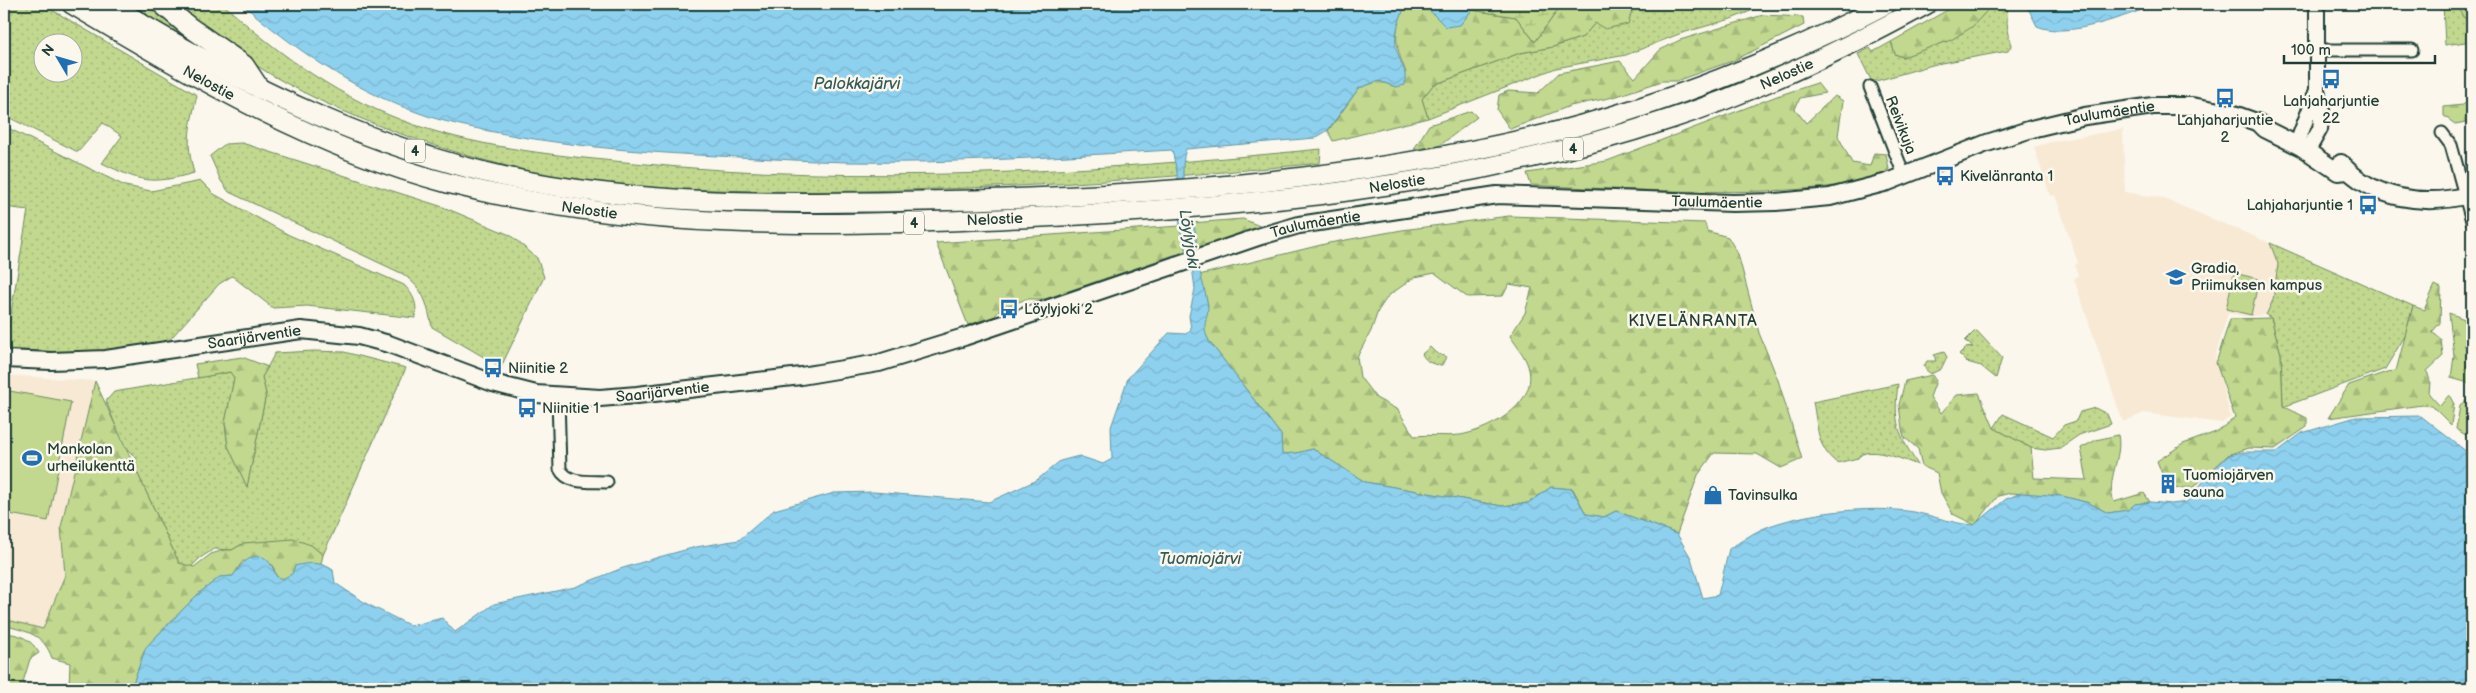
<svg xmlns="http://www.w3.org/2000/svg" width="2476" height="693" font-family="'Balsamiq Sans',sans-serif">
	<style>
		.built { fill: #f8e9d5 }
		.grass { fill: url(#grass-dots); stroke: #708a61; fill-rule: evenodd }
		.forest { fill: url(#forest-firs); stroke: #708a61; fill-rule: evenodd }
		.wetland { fill: url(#wetland-marsh); stroke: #708a61 }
		.pitch { fill: #c1d88e; stroke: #708a61 }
		.water { fill: url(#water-waves); stroke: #6296a4 }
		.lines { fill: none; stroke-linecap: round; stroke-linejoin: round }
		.minor-casing { stroke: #1f3d34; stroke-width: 15 }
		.tertiary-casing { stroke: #1f3d34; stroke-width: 18 }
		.secondary-casing { stroke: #1f3d34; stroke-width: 20 }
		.trunk-casing { stroke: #1f3d34; stroke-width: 22 }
		.motorway-casing { stroke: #1f3d34; stroke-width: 24 }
		.minor { stroke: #fbf7ec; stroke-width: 11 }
		.tertiary { stroke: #fbf7ec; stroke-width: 14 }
		.secondary { stroke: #fbf7ec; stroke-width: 16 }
		.trunk { stroke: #fbf7ec; stroke-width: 19 }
		.motorway { stroke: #fbf7ec; stroke-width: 20 }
		.labels { text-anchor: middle; stroke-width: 5; stroke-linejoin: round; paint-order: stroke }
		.shield { fill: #fbf7ec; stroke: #61756b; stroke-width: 1 }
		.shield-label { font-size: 14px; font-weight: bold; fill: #1f3d34 }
		.street-label { font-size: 15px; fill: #1f3d34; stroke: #fbf7ec }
		.poi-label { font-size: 15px; fill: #1f3d34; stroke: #fbf7ec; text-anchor: start }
		.water-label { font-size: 16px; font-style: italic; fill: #355b59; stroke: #fbf7ec }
		.neighbourhood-label { font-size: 16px; letter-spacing: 1px; fill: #1f3d34; stroke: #fbf7ec }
	</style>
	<defs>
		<pattern id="grass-dots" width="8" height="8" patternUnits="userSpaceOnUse" patternTransform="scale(1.25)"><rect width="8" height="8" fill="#c1d88e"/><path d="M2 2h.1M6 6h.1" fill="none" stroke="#a5ba7b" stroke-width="1.8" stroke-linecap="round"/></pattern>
		<pattern id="forest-firs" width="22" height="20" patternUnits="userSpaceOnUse" patternTransform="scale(1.25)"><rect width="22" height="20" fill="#c1d88e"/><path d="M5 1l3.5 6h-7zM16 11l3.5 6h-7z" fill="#a5ba7b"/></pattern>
		<pattern id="wetland-marsh" width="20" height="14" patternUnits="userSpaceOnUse" patternTransform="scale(1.25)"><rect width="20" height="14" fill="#c1d88e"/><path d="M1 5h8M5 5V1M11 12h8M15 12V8" fill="none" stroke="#a5ba7b"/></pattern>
		<pattern id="water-waves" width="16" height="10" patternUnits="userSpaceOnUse" patternTransform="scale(1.25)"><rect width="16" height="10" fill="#8ed1ef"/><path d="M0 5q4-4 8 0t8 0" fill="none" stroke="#7ab4ce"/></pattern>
	</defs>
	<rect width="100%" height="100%" fill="#fbf7ec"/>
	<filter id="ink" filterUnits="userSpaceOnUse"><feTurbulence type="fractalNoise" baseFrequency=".02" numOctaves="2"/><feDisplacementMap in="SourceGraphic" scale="10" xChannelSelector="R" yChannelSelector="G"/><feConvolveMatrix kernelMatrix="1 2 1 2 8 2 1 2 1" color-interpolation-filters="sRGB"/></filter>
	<g filter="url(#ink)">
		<path class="built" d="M2123,129L2125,192L2162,198L2270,243L2278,264L2273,300L2266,315L2245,316L2228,313L2215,358L2231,417L2222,423L2144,413L2123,422L2074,279L2078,275L2075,265L2078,263L2055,195L2050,196L2034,147L2055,141Z
			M4,375L95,381L61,527L65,575L41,634L4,627Z"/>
		<path class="grass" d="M4,4H42L197,95C190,127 185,140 194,173C151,185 141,182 102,163L122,136L103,123L78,152L4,115ZM42,42H72V72H42Z
			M128,4H155L243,70Z
			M171,4H223C280,56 342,100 415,125C486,149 561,156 635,163C863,186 1093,172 1321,149L1320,163C1181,177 1042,187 902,190C840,192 778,192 716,190C682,189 648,189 614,186C510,174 376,133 284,82C244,60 208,32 171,4Z
			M1641,4L1663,8L1679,4H1768L1731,19L1679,34L1626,55L1556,68L1428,118L1422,99L1433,85L1520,53L1553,47L1583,37L1595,23Z
			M1993,4H2008L2007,23L2011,46L2008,51L1936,64L1876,81H1872L1870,78L1858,54L1870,48L1873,52L1891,42L1895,54L1903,57C1934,44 1969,28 1993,4Z
			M2443,4H2457L2463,17L2472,21V41L2445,45Z
			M4,126L125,186L151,191L201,181L214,194L289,235L404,285C414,295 418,305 415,318L307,306L273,308L232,276L219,284L165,345L79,353L5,349L28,210L4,207Z
			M242,143L443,207L510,235L537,258L544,277L501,367L432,327C426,301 425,291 403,274L229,192L221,181L210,156L225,144Z
			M2270,243L2413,306L2405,336L2385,369L2283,407L2281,354L2271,318L2266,315L2273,300L2278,264Z
			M1977,331L2002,358L1996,378L1981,366L1967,362L1959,354L1965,348L1973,347L1965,341L1974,332Z
			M1430,347L1436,353L1446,357L1442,365C1433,365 1426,362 1422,354Z
			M314,351L344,352L406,368L323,555L311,545L244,543L232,550L214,549L200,558L190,568L179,563L136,470V458L123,445L106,401L114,392L231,372L234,378L225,424L228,446L247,486L266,394L262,377L275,353Z
			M1944,352L1947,357L1941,369L1931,374L1926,370L1924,366L1927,361H1936L1934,355Z
			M1898,384C1893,422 1898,434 1918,465C1904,460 1867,444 1858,458L1837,463C1816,447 1818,426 1813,402Z
			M2095,408L2107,414L2111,424L2079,435L2060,448L2045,450L2031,448L1994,428L2003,414L2053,437L2064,425L2076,421L2080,412Z"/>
		<path class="forest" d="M1562,4H1641L1632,10L1628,24L1605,29L1595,23L1583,37L1553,47L1520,53L1433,85L1422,99L1428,118L1333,141L1328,131L1359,88L1379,81L1396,87L1406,72C1396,49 1392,33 1404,9L1429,10L1460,25L1472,10L1516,17L1535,42Z
			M1958,4H1993L1972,27L1951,40L1903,57L1895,54L1891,42Z
			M1763,15L1803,17L1804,25L1735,60L1676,81H1662L1614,97L1570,106L1510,129L1497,110L1499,95L1508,91L1538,93L1559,73L1620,61L1635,78L1660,50L1680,40Z
			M1817,83L1825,93L1800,98L1795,109L1806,123L1835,96L1843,101L1838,136L1852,163L1870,166L1874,153L1886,154L1889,169C1850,205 1592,188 1531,185L1527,173L1607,161L1777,96Z
			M2472,97V121L2455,124L2444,116V107L2463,105Z
			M1471,111L1477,117L1439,146L1414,149L1429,125Z
			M1509,216L1705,223L1707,231L1728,237L1738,254L1759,333L1778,380L1802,459L1781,468L1757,454L1714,453L1698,475L1677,534L1616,511L1604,517L1586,514L1573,489L1551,487L1528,503L1502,506L1365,482L1313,449L1297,453L1281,454V435L1209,341L1203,330L1208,305L1199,275L1329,243L1402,230ZM1435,273L1467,297L1503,296L1509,284L1532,288L1525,313L1510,336C1516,345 1525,356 1528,366C1540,403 1490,430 1460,435C1446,437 1429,434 1414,436L1398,410L1376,398L1360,377L1357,357L1371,331L1378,311L1388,296L1415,277Z
			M1243,219L1262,227L1196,250L1194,227L1191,223Z
			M1180,226L1188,253L1174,255L1045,299H1027L1001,308L995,316L968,325L936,243Z
			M2435,285L2441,288L2440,323L2432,332L2441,339L2443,356L2427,371L2430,381L2429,394L2440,406L2449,395L2454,404L2451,425L2432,406L2422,405L2328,418L2349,385L2387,372L2396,371L2413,306L2424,310Z
			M2449,313L2472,322V384L2451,378L2454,356Z
			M2271,318L2281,354L2283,406L2307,418V427L2275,449L2249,448L2228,455L2194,487L2168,489L2157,461L2183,444L2216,432L2235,418L2216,363L2230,319Z
			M242,357L268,367L262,377L266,394L247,487L228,446L225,423L234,378L230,372L198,378L195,364Z
			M1932,375L1936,381L1930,397L1941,413L1957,395L1979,393L1994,428L2031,448L2034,478L2087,480L2081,448L2096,440L2118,435C2123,458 2105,480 2114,502L2144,493L2150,502L2135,504L2129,510L2108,513L2089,503L2062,496L2011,493L1998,496L1975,525L1953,514L1941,493L1937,473L1922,466L1918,449L1904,437L1902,429L1899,405L1905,381Z
			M95,381L179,563L194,567L211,554L224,550H232L244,543L293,539L311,545L323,555L321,564L282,579L276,576L273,565L243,561L233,576L220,577L198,594L146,647L131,689H64L69,687L70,663L52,658C43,633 27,632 4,625V619L43,629L65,575L61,527Z
			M4,633C20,634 31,639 39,653L30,659L23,682L27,689H4Z"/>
		<path class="wetland" d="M1472,4H1562L1535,42L1516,17L1472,10Z"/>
		<path class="pitch" d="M2457,4H2472V21L2463,17Z
			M2234,273L2259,279L2251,315L2226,309Z
			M4,390L71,402L48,521L4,513Z
			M2469,398L2472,399V439L2456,429L2460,406Z"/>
		<path class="water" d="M242,4H1472V10L1460,25L1446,27L1429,10L1404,9C1399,20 1394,35 1396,47C1399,63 1407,67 1405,85L1396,87L1379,81L1359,88L1327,131L1315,138L1186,149C1180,164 1184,201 1188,217C1189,222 1194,225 1195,230C1198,237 1195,246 1196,253C1198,270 1204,284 1207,301C1211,318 1199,322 1209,341L1281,435L1282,454L1297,453L1313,449L1365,482L1502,506L1528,503L1551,487L1572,489L1586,514L1604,517L1616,511L1677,534L1691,558L1703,598L1718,595L1729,549C1740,542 1751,534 1762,529C1802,512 1871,505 1914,512C1934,516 1954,524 1974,525L2006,499L2021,493L2062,496L2089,503L2108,513L2128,510L2135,504L2150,502L2172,504L2187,502L2211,472L2229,455L2243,452H2277L2302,433L2356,417L2421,416L2472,456V689H131L146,647L198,594L220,577L233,576C247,554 266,545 276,576L282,579L292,574L295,566C309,562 322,562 333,570L335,583L367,604L411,626L442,618L455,632L494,604L575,587L620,569L659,557L696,547L739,540L774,510L834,493L874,492L989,502L1037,480L1060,461L1079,456L1103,464L1112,459L1111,427L1128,378L1169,333L1186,334L1191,329L1189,316L1195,289L1192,267L1180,229L1177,172L1172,150C1064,156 955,164 847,162C797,161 747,157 697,155C628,151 561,145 494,132C469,127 443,122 419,113C353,90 295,49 242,4Z
			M2026,4H2160C2127,14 2069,40 2037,26Z"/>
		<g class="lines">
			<defs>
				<path id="minor" d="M2318,50H2412
					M1870,87L1904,175
					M2442,133L2451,145L2472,221
					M558,397L560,469C568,485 591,481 607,482"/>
				<path id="tertiary" d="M2317,4V90L2322,110L2320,129L2311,145L2301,147L2299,138L2317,90"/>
				<g id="secondary">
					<path d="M2341,163C2373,200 2426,207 2472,194"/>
					<path id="s1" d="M4,359L51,361L106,359L301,330L359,336L389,344L493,383L536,394L600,398L637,395L801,376L879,363L964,337L1261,236L1299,225L1497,195L1733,203L1776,202L1830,197L1888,182L1987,143L2035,128L2085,116L2153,106H2192L2231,113L2259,123L2265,129L2301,147L2338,172L2347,171"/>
				</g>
				<g id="trunk">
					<path id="s2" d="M72,4C192,75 311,147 448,183C628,230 814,227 999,219C1226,209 1453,191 1670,119C1760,90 1845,49 1927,4"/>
					<path d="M162,4L188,26L244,65L260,89"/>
					<path d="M138,22C254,91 374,148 506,177C643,206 784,204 923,201C1131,197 1344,183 1547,134C1660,106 1783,58 1886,4"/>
				</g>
				<path id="motorway" d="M108,4L138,22"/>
			</defs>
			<use href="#minor" class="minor-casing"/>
			<use href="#tertiary" class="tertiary-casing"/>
			<use href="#secondary" class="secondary-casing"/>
			<use href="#trunk" class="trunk-casing"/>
			<use href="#motorway" class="motorway-casing"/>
			<use href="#minor" class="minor"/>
			<use href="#tertiary" class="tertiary"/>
			<use href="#secondary" class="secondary"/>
			<use href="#trunk" class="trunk"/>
			<use href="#motorway" class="motorway"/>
		</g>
	</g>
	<defs>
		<symbol id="bus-bare" viewBox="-9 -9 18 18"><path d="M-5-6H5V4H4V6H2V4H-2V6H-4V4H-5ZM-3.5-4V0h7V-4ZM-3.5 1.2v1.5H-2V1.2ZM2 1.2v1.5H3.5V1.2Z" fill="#1f6fb2" stroke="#fbf7ec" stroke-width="2.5" paint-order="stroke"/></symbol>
		<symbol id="university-bare" viewBox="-9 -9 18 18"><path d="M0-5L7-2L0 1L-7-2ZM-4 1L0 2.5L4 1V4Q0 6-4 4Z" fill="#1f6fb2" stroke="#fbf7ec" stroke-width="2.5" paint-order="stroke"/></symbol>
		<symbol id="stadium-bare" viewBox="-9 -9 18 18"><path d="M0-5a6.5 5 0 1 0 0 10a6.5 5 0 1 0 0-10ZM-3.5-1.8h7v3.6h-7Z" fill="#1f6fb2" stroke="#fbf7ec" stroke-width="2.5" paint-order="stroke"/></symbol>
		<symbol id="building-bare" viewBox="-9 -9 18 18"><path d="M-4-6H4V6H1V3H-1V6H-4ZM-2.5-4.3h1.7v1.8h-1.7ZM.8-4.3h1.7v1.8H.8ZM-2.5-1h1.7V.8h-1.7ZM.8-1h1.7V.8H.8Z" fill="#1f6fb2" stroke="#fbf7ec" stroke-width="2.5" paint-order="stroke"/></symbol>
		<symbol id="shop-bare" viewBox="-9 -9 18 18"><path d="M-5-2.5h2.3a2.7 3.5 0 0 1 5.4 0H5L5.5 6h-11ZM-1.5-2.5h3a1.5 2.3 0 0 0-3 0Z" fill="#1f6fb2" stroke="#fbf7ec" stroke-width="2.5" paint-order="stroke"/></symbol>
	</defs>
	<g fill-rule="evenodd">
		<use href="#bus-bare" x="2317" y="65" width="28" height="28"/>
		<use href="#bus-bare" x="2211" y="84" width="28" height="28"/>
		<use href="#bus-bare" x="1931" y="162" width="28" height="28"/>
		<use href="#bus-bare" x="2354" y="191" width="28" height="28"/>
		<use href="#university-bare" x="2162" y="263" width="28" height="28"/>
		<use href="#bus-bare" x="995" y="295" width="28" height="28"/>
		<use href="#bus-bare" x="479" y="354" width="28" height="28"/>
		<use href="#bus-bare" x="513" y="394" width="28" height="28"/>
		<use href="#stadium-bare" x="18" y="444" width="28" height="28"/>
		<use href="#building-bare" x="2154" y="470" width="28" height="28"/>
		<use href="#shop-bare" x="1699" y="481" width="28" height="28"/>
	</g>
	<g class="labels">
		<g class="shield">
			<rect x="1563" y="137.5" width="20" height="23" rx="4"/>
			<rect x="405" y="139.5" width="20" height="23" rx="4"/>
			<rect x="904" y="211.5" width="20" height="23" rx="4"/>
		</g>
		<g class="shield-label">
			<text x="1573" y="154">4</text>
			<text x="415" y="156">4</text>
			<text x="914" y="228">4</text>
		</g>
		<g class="street-label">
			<text dy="5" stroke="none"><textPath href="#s2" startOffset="1778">Nelostie</textPath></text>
			<text dy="5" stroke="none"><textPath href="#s2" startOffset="158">Nelostie</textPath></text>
			<text dy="5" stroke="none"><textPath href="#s1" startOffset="2158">Taulumäentie</textPath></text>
			<text transform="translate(1901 125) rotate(69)" y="5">Reivikuja</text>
			<text dy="5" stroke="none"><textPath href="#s2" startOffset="1372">Nelostie</textPath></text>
			<text dy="5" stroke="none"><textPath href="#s1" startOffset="1752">Taulumäentie</textPath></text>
			<text dy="5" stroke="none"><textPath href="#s2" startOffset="562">Nelostie</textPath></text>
			<text dy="5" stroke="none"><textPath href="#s2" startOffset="968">Nelostie</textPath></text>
			<text dy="5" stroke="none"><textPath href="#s1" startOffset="1348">Taulumäentie</textPath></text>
			<text dy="5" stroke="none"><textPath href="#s1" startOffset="252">Saarijärventie</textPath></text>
			<text dy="5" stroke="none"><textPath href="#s1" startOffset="671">Saarijärventie</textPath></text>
		</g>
		<g class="poi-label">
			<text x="2331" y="106" text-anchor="middle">Lahjaharjuntie<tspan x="2331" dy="17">22</tspan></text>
			<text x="2225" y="125" text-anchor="middle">Lahjaharjuntie<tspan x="2225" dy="17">2</tspan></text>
			<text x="1960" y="181">Kivelänranta 1</text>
			<text x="2353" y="210" text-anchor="end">Lahjaharjuntie 1</text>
			<text x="2191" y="273">Gradia,<tspan x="2191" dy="17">Priimuksen kampus</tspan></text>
			<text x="1024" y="314">Löylyjoki 2</text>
			<text x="508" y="373">Niinitie 2</text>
			<text x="542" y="413">Niinitie 1</text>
			<text x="47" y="454">Mankolan<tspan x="47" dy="17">urheilukenttä</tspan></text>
			<text x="2183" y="480">Tuomiojärven<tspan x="2183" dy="17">sauna</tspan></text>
			<text x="1728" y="500">Tavinsulka</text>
		</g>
		<g class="water-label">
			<text x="857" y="89">Palokkajärvi</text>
			<text transform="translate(1190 239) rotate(81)" y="6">Löylyjoki</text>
			<text x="1200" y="564">Tuomiojärvi</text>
		</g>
		<g class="neighbourhood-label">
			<text x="1693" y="326">KIVELÄNRANTA</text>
		</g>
	</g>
	<rect width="2476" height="693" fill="none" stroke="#fbf7ec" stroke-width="20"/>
	<rect x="10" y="10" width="2456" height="673" fill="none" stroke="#1f3d34" stroke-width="2" filter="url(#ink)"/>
	<g transform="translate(58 58) rotate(308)"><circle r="24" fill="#fbf7ec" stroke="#a3ada2"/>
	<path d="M0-4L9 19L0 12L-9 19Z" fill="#1f6fb2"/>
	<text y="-8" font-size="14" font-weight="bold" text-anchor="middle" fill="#1f3d34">N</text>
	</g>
	<path d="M2284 55v8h151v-8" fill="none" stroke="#1f3d34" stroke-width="2.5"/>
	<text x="2291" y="55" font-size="15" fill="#1f3d34" stroke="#fbf7ec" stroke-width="4" paint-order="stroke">100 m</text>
</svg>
